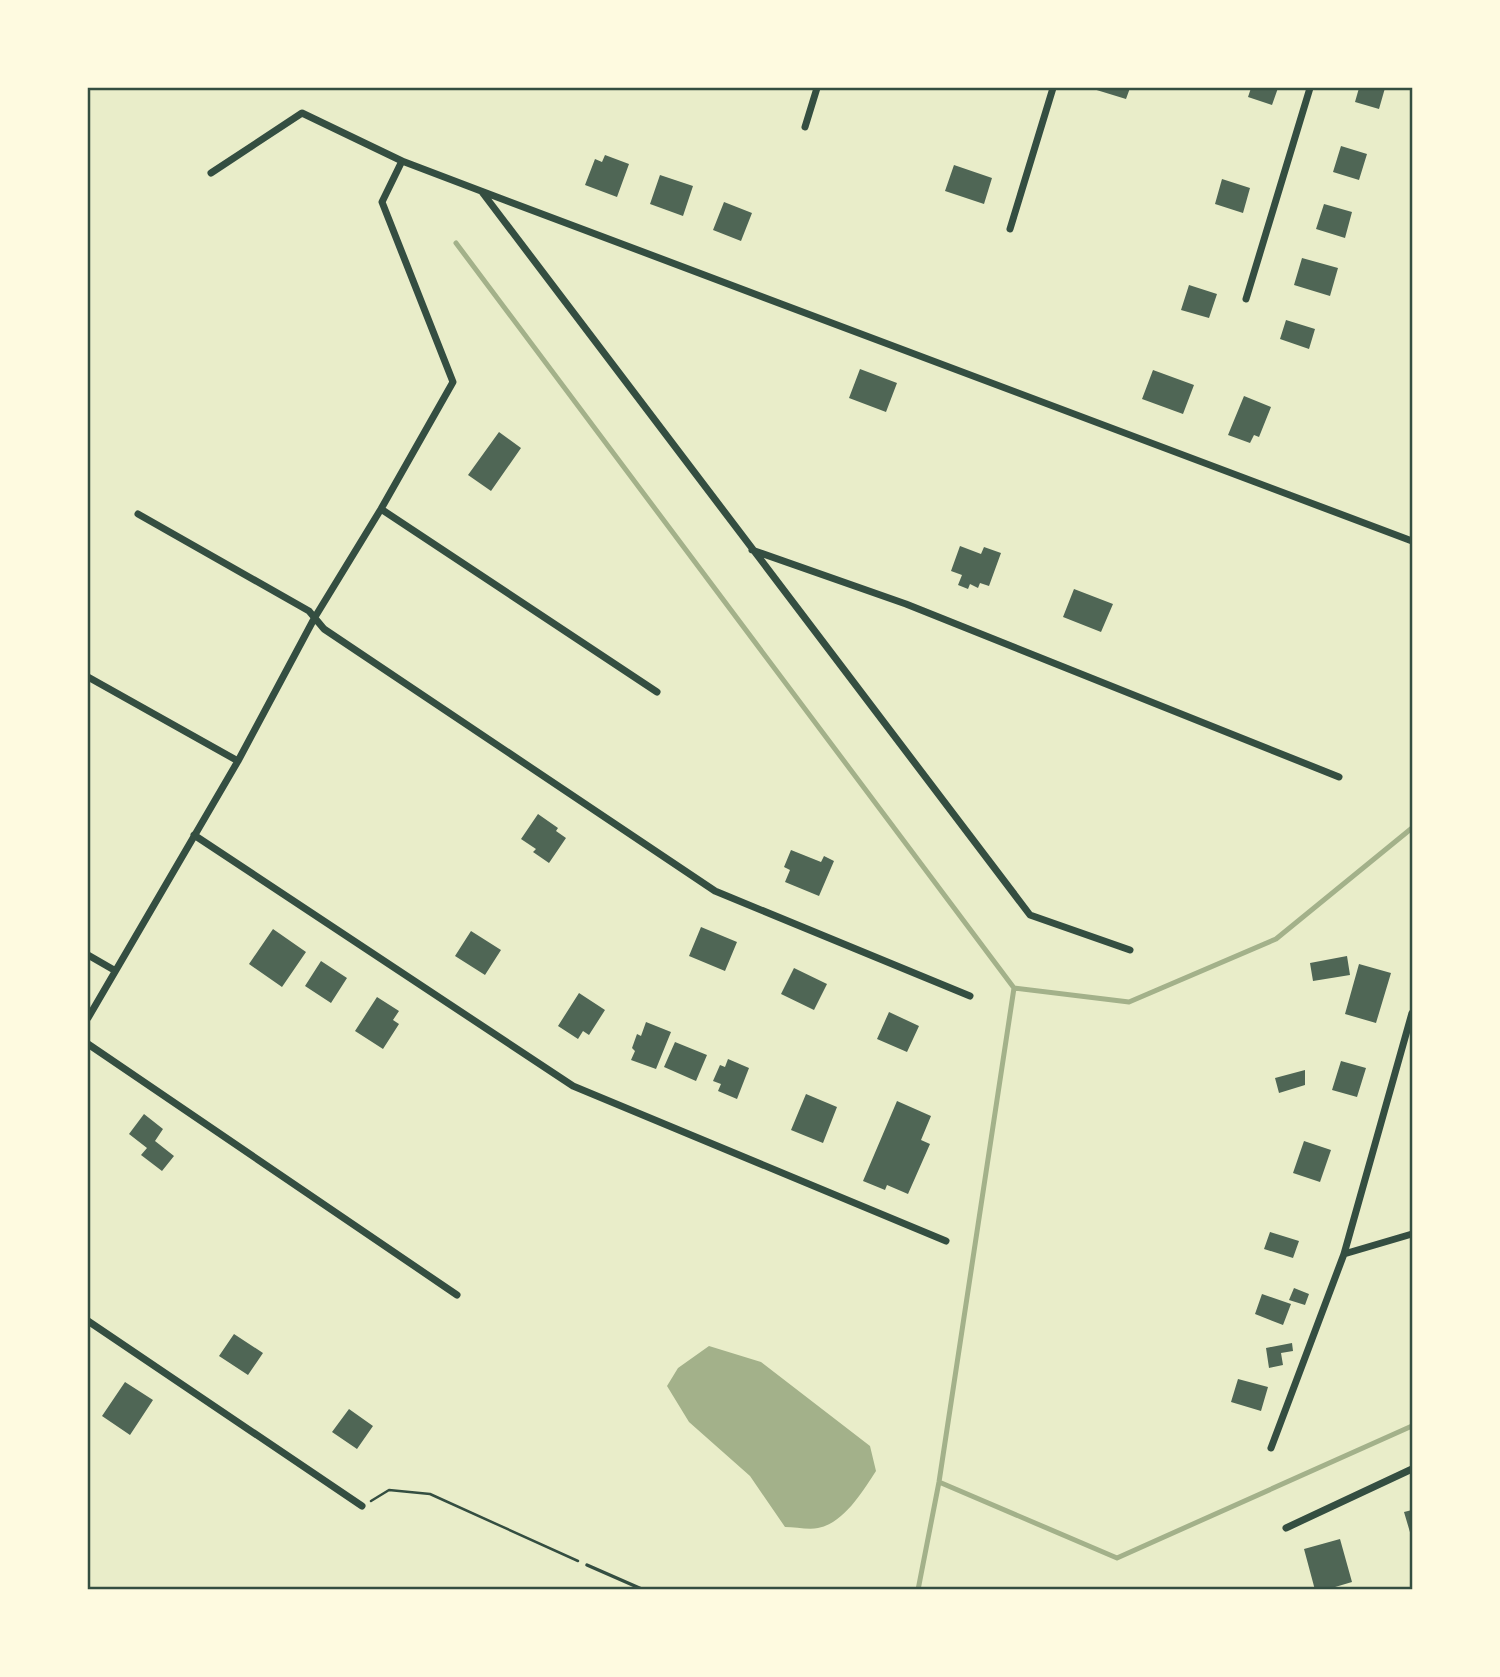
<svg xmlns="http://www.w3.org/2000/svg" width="1500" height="1677" font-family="'Source Sans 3',sans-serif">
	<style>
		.water { fill: #a3b18a }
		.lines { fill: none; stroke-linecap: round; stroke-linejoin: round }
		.stream { stroke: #a3b18a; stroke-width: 5 }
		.building { fill: #4f6655 }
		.path { stroke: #344e41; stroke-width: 2.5 }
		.service { stroke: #344e41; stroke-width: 3.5 }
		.minor { stroke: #344e41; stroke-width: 7 }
		.neatline { fill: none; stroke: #344e41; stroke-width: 2.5 }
	</style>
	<rect width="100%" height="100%" fill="#e9edc9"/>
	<path class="water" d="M709,1346L761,1362L870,1446L876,1471C863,1491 844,1523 818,1528C809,1530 795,1527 785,1527L750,1476L689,1422L667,1386L678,1368Z"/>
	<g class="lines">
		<path class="stream" d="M456,243L1014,988L939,1482L918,1590
			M1014,988L1129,1002L1276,939L1412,828
			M939,1482L1117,1558L1412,1426"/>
	</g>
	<path class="building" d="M1090,88H1130L1126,99Z
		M1251,88H1278L1272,105L1248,97Z
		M1359,88H1385L1379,109L1355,102Z
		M1341,146L1367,154L1359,180L1333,172Z
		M605,155L629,164L617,197L585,185L595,159L602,162Z
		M954,165L992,178L984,204L945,191Z
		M660,175L693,186L683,216L650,204Z
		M1222,179L1250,188L1243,213L1215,204Z
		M724,202L752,213L741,241L713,230Z
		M1324,204L1352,212L1345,238L1316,229Z
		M1302,258L1338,268L1330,296L1294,285Z
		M1189,285L1217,294L1209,318L1181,310Z
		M1286,320L1315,329L1309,349L1280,339Z
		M860,369L897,383L886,412L849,398Z
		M1153,370L1194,385L1183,414L1142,399Z
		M1244,396L1271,407L1259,437L1254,435L1250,443L1228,435Z
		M499,432L521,448L491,491L468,475Z
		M960,546L981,554L984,547L1001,553L989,586L980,583L978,588L970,584L968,589L958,585L962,575L951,571Z
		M1074,589L1113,604L1101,632L1063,617Z
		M538,814L558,828L556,831L566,838L549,863L533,852L536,849L521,839Z
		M791,850L821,862L824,856L834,861L819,896L785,882L790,870L784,867Z
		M701,927L737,942L725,971L689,956Z
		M273,929L306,952L282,987L249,964Z
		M471,931L501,950L485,975L455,956Z
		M1347,956L1350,975L1313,981L1310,963Z
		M321,961L347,978L331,1003L305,986Z
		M1359,964L1391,973L1376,1023L1345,1014Z
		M794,968L827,984L814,1010L781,994Z
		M579,993L605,1010L589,1035L583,1031L578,1039L558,1026Z
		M377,997L399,1011L393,1020L399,1024L383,1049L355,1031Z
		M889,1012L919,1026L907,1052L877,1039Z
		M646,1022L671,1032L656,1069L631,1060L635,1051L632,1048L637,1034L641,1036Z
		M675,1042L707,1055L696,1081L664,1067Z
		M728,1059L749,1068L737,1099L718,1091L721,1084L713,1081L720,1065L725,1067Z
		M1341,1061L1366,1068L1357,1097L1332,1090Z
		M1305,1070V1085L1279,1093L1275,1078Z
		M806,1094L837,1107L823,1143L791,1130Z
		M897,1101L931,1116L921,1140L930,1144L908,1194L887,1185L885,1190L863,1181Z
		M144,1114L163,1129L155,1141L174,1156L162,1171L141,1155L147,1148L129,1134Z
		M1304,1141L1331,1150L1320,1182L1293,1173Z
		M1270,1232L1299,1241L1293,1258L1264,1249Z
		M1294,1288L1309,1294L1305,1305L1289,1300Z
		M1262,1294L1291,1304L1283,1325L1255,1314Z
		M234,1334L263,1353L248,1375L219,1356Z
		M1292,1343L1293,1351L1281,1353L1283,1365L1269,1368L1266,1348Z
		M1238,1379L1268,1387L1261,1411L1231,1402Z
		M125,1382L153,1400L130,1435L102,1416Z
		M349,1409L373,1426L357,1449L332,1432Z
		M1412,1510V1539L1404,1512Z
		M1340,1539L1352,1582L1325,1590H1315L1304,1549Z"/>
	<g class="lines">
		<path class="path" d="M371,1501L389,1490L430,1494L578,1561"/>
		<path class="service" d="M587,1565L644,1590"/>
		<path class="minor" d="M805,127L817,88
			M211,173L302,113L402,161L481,191L1412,541
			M482,192L1030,915L1130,950
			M1010,229L1053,88
			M1246,299L1310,88
			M381,509L657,692
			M138,514L309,611L324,629L715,891L970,996
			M752,550L906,604L1339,777
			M88,677L238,761
			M194,835L573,1086L946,1241
			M88,955L114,970
			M88,1018L238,761L315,617L381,509L453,382L382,202L402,161
			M88,1044L457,1295
			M1344,1254L1412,1234
			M88,1321L362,1506
			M1271,1448L1344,1254L1412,1013
			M1286,1528L1412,1469"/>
	</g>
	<rect width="1500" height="1677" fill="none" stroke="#fefae0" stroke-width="178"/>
	<rect x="89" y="89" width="1322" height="1499" class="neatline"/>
</svg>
